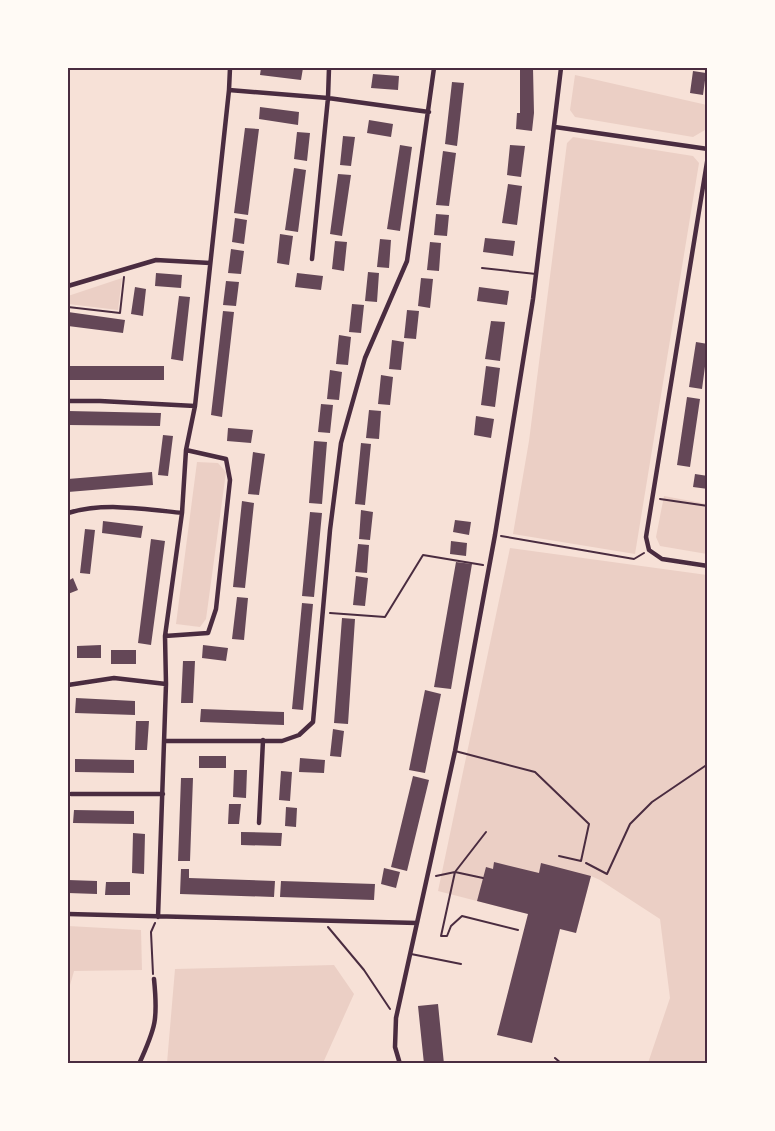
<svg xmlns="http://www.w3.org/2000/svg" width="775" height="1131" font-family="'PT Sans',sans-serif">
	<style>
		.green { fill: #ebcfc5 }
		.building { fill: #644757 }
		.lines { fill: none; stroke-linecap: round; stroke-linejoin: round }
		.path { stroke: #4a2c40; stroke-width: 2 }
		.service { stroke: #4a2c40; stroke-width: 2 }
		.minor { stroke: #4a2c40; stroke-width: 4.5 }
		.neatline { fill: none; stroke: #4a2c40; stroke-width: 2 }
	</style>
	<rect width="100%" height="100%" fill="#f7e1d7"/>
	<path class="green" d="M575,75L707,105L705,130L693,137L575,117L570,110Z
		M573,137L693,156L699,163L635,554L513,534L529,441L567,143Z
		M122,278L118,310L68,304V296Z
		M197,462L218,463L226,472L206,619L200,627L176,624Z
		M664,496L707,504V554L660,546L656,537Z
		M510,548L707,575V1063H648L670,998L660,919L600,880L591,876L576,933L560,929L528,914L438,891Z
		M68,926L141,930L142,970L74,971L68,992Z
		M334,965L354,994L323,1063H167L175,969Z"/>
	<path class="building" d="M261,68H303L301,80L260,75Z
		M520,68H533L534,113L532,131L516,129L517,113H520Z
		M693,71L706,73L703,95L690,93Z
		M373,74L399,76L398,90L371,88Z
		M452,82L464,83L457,146L445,144Z
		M260,107L299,112L298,125L259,119Z
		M369,120L393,124L391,137L367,133Z
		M245,128L259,129L248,215L234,213Z
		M297,132L310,133L307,161L294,159Z
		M343,136L355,137L351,166L340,165Z
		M400,145L412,147L400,231L387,229Z
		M510,145L525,146L521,177L507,175Z
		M443,151L456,153L449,206L436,205Z
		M294,168L306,170L298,232L285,230Z
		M338,174L351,175L342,236L330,234Z
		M508,184L522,186L517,225L502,223Z
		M436,214L449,215L447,236L434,235Z
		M235,218L247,220L244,244L232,242Z
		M280,234L293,236L289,265L277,263Z
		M485,238L515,241L513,256L483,252Z
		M380,239L391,240L389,268L377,267Z
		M335,241L347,242L344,271L332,269Z
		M430,242L441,243L439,271L427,270Z
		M231,249L244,251L241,274L228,273Z
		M368,272L379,273L377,302L365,301Z
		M156,273L182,275L181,288L155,286Z
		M297,273L323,276L321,290L295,287Z
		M421,278L433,279L430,308L418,306Z
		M226,281L239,282L236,306L223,305Z
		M135,287L146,289L143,316L131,314Z
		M479,287L509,291L507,305L477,301Z
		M179,296L190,297L183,361L171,359Z
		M352,304L364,305L361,333L349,332Z
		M407,310L419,311L416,339L404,338Z
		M223,311L234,312L222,417L211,415Z
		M68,312L125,320L123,333L68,326Z
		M491,321L505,322L500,361L485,359Z
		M339,335L351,337L348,365L336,364Z
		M392,340L404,342L401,370L389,369Z
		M696,342L708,344L702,389L689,387Z
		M68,366H164V380H68Z
		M486,366L500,368L495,407L481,405Z
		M330,370L342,372L339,400L327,399Z
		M381,375L393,377L390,405L378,404Z
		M687,397L700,399L690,467L677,465Z
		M321,404L333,405L330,433L318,432Z
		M369,410L381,411L379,439L366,438Z
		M68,411L161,413L160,426L68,425Z
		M476,416L494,419L491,438L474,435Z
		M228,428L253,430L251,443L227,441Z
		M163,435L173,436L168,476L158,475Z
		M314,441L327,442L322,504L309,503Z
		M361,443L371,444L365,505L355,504Z
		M253,452L265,454L259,495L248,494Z
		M152,472L153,485L68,492V479Z
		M695,474L708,476V489L693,487Z
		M242,501L254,503L245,588L233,587Z
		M361,510L373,512L370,540L359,539Z
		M310,512L322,513L314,597L302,596Z
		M455,520L471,522L469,535L453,532Z
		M103,521L143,526L141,538L102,533Z
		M85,529L95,530L90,574L80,573Z
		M151,539L165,541L151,645L138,643Z
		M451,541L467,543L466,556L450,554Z
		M358,544L369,545L367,573L355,572Z
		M456,562L472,564L451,689L434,687Z
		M356,576L368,578L365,606L353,605Z
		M73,578L78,590L68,594V581Z
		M237,597L248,598L244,640L232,639Z
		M302,603L313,604L303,710L292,709Z
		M342,618L355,619L348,724L334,723Z
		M101,645V658H77V646Z
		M203,645L228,648L226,661L202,658Z
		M111,650H136V664H111Z
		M183,661H195L193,703H181Z
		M425,690L441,694L425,773L409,770Z
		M76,698L135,701V715L75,713Z
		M201,709L284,712V725L200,722Z
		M136,721H149L147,750H135Z
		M333,729L344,731L341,757L330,756Z
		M199,756H226V768H199Z
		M300,758L325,760L324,773L299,772Z
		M75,759L134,760V773L75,772Z
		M234,770H247L246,798L233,797Z
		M281,771L292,772L290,801L279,800Z
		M413,776L429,780L407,871L391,867Z
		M181,778H193L190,861H178Z
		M229,804H241L239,824H228Z
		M286,807L297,808L296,827L285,826Z
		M74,810L134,811V824L73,823Z
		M241,832L282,833L281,846L241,845Z
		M133,833L145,834L144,874L132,873Z
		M494,862L539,873L541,863L591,876L576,933L560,929L532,1043L497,1035L528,914L477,901L486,867L493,869Z
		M384,868L400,872L396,888L381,884Z
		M181,869H189V878L275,881L274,897L180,894Z
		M68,880L97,881V894L68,893Z
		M281,881L375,884L374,900L280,897Z
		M106,882H130V895H105Z
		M438,1004L444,1064H424L418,1006Z"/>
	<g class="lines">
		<path class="path" d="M68,307L120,313L124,277
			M660,499L708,506
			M501,536L634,559L644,553
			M330,613L385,617L423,555L483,565
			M486,832L455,872L441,936H447L451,926L462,916L518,930
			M586,863L607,874L630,824L652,802L708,764
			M436,876L455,872L483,878
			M328,927L364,970L390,1009
			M153,974L151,932L155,923"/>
		<path class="service" d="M482,268L536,274
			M455,751L535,772L589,824L581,861L559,856
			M411,954L461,964
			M555,1058L562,1064"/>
		<path class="minor" d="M229,90L328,98L429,112
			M555,127L708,149
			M708,156L646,537L649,550L662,559L708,566
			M312,259L328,98L329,68
			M68,286L156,260L210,263
			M68,401H100L195,406
			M68,513C104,502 145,509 182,513
			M165,636L208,633L216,609L230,480L226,459L186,450
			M68,685L114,678L166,684
			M164,741H282L299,735L313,722L330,530L341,443L365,358L407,261L434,68
			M71,794H163
			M259,823L263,740
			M68,914L417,923
			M158,917L166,684L165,636L182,513L186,450L195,406L229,90L230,68
			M139,1064C156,1027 158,1019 154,979
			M400,1064L395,1047L396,1018L455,751L495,535L533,299L561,68"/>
	</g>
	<rect width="775" height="1131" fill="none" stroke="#fffaf5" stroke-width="138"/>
	<rect x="69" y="69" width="637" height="993" class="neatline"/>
</svg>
